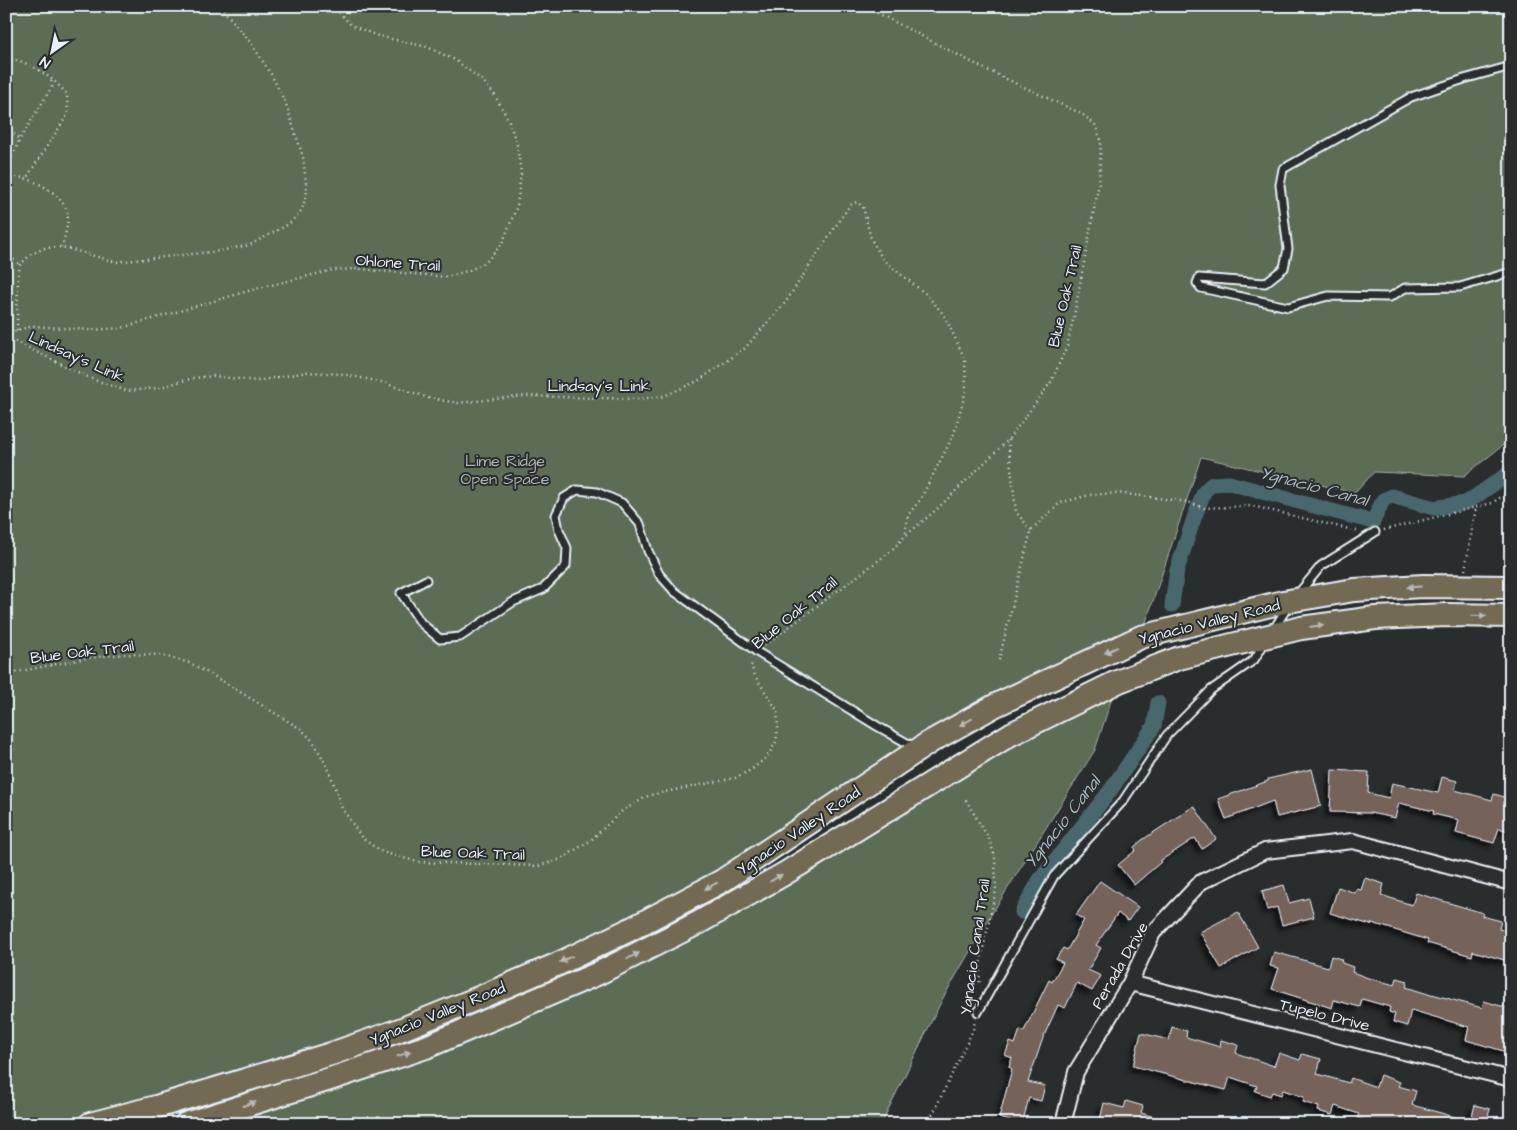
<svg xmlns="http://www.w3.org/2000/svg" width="1517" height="1130" font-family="'Architects Daughter',sans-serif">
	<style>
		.green { fill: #5c6c54; stroke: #a2aea6 }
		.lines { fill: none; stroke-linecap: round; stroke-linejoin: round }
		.canal { stroke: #4a676e; stroke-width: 15 }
		.building { fill: #74635a; stroke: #e8f1f8; filter: url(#shadow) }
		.service-casing { stroke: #e8f1f8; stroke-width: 11 }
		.minor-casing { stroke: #e8f1f8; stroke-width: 18 }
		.trunk-casing { stroke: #e8f1f8; stroke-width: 26 }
		.path { stroke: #e8f1f8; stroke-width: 2.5; stroke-dasharray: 1 4; stroke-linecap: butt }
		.service { stroke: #2a2d2e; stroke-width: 7 }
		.minor { stroke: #2a2d2e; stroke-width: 14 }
		.trunk { stroke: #736b52; stroke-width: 22 }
		.oneway { fill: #b9bbb6 }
		.labels { text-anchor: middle; stroke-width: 4; stroke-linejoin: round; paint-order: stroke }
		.street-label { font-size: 16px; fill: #e8f1f8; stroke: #2a2d2e }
		.park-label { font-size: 16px; fill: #a9b5ae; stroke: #2a2d2e }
		.water-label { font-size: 18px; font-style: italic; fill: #a9bac1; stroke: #2a2d2e }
	</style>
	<defs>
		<filter id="shadow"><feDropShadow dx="-4.5" dy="4.5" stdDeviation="2.5" flood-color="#0009"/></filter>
	</defs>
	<rect width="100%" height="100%" fill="#2a2d2e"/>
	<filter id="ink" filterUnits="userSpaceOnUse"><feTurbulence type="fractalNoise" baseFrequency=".02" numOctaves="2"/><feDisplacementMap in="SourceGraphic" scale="10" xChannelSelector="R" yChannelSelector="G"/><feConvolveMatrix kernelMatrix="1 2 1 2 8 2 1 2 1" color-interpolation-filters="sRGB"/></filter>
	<g filter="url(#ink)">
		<path class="green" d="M6,6H1511V439L1464,476L1374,472L1355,493L1201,457L1141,637L1071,669L722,881L481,997L90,1124H6Z
			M1117,682L1095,750L991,915L943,998L885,1116L883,1124H186L541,999Z"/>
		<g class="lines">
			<path class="canal" d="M1172,605L1177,570L1193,521L1204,492L1212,484L1229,483L1373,522L1383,500L1392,496L1434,508L1466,503L1511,472
				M1022,912L1039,881L1110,791L1154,726L1158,703"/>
		</g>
		<path class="building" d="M1312,769L1321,806L1277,817L1273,801L1226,819L1218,799L1268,781V779Z
			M1332,770L1369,772L1368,793L1389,798L1392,783L1438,793L1442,777L1457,781L1455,790L1492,800L1494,794L1511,799V832L1499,828L1494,843L1456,833L1459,820L1433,814L1434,811L1399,803L1395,818L1370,813L1330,812Z
			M1194,806L1216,839L1202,849L1195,838L1160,861L1161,862L1134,885L1118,865L1136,850L1134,847L1142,840Z
			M1365,878L1384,884L1381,895L1412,905L1416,893L1483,913L1482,916L1501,921L1499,929L1511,932V951L1508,961L1473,951L1472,956L1427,943L1428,940L1372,923L1371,925L1330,913L1338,887L1355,893L1357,889L1361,890Z
			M1100,881L1138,907L1128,921L1118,913L1096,945L1101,948L1088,970L1101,976L1092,991L1077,983L1065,1008L1058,1005L1043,1038L1028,1082L1045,1086L1041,1101L1029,1098L1022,1124L999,1118L1012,1069L1009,1067L1012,1058L1005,1055L1010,1042L1015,1044L1020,1030L1024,1031L1049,980L1052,982L1063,963L1056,959L1063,948L1067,950L1084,920L1076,915Z
			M1284,885L1289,903L1309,898L1314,917L1282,925L1277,907L1267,910L1262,891Z
			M1238,912L1258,947L1221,968L1200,932Z
			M1274,952L1328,967L1331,956L1341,959L1342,963L1353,967L1352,972L1368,978L1395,985L1397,978L1408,981L1406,987L1431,995L1432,994L1482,1008L1484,1001L1511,1009V1039L1507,1052L1466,1040L1469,1027L1411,1010L1407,1026L1393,1022L1395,1014L1389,1012L1390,1007L1362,999L1360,1007L1334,1000L1332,1008L1272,989L1279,968L1270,966Z
			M1172,1027L1187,1031L1186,1037L1220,1047L1221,1040L1238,1045L1236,1053L1274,1066L1279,1053L1300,1060L1302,1054L1321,1059L1317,1074L1349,1083L1351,1078L1376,1087L1380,1075L1400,1082L1398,1086L1416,1091L1412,1105L1466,1120L1465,1124H1367L1368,1121L1357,1118L1359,1114L1335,1106L1332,1115L1318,1111L1319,1107L1303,1102L1304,1097L1283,1090L1281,1095L1272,1092L1270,1096L1255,1091L1257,1086L1230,1077L1226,1090L1133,1066L1141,1033L1169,1040Z
			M1126,1101L1143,1106L1141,1113L1165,1120L1164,1124H1099L1104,1103L1124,1108Z
			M1475,1105L1490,1109L1486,1124H1470Z"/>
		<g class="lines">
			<defs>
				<path id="service" d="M1511,66L1464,79L1411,97L1283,169L1280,185L1288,249L1284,268L1265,283L1199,278L1197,283L1201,288L1288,307L1328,296L1390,297L1405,288L1460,287L1511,272
					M426,580L401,593L421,623L440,639L460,637L513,602L543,589L566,566L567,548L559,530L556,515L564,498L577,490L597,492L622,503L640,524L648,551L659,574L674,591L757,652L877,726L914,747
					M1298,594L1321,566L1375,532
					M1274,629L1288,606
					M978,1012L1054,876L1123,801L1167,735L1211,690L1254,660L1265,642"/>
				<path id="minor" d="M1130,983L1511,1079
					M1063,1124L1076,1072L1130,983L1153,933L1201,882L1265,851L1353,841L1511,883"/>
				<path id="trunk" d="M90,1124L156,1107L331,1054L397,1031L481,997L558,964L629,930L722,881L930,742L996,705L1141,637L1283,602L1354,590L1423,586L1511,587
					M186,1124L333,1078L426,1047L599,973L698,923L784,874L1011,734L1117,682L1179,658L1301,628L1375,618L1447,615L1511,616"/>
			</defs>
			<use href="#service" class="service-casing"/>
			<use href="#minor" class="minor-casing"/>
			<use href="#trunk" class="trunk-casing"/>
			<path class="path" d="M6,59C28,59 53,78 67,94L68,114L26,179
				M6,128L20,139
				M6,170L20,139L52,87L51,78
				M6,177C26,173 62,192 67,212C70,222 64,237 62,247
				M6,253L20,265
				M17,330L18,277L20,265L31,254L45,248L62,247L116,262L220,251L250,245L289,224L302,210L307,192L303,157L286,104L271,74L251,43L220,6
				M6,337L92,379L127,391L157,388L193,378L213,376L257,381L307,372L342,374L381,382L429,398L457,403L525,396L638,399L664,396L698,381L744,349L785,303L837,224L850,205L857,202L863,207L871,239L884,261L926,294L944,315L965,359L966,390L954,434L920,500L908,515L905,535
				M6,337L17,330L34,326L90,330L121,328L255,289L333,270L359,269L447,277L470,270L486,262L502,244L517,206L521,173L517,145L509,121L494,94L483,81L455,60L427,47L378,36L351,25L333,6
				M1008,440L1016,512L1031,530
				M1384,530L1492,503L1511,490
				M1465,570L1476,507
				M765,645L891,551L905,536L936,510L1008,440L1051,382L1067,346L1074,316L1099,183L1101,140L1095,125L1082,114L985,69L864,6
				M999,660L1031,530L1060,503L1089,495L1118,493L1188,502L1204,508L1252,506L1357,531
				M6,674L87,658L124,654L160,655L190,663L217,678L301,729L313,741L329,770L342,808L362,838L382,852L418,862L538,866L561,859L591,840L622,811L650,795L735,778L751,770L767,757L776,742L778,728L777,710L755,676L751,666L753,661
				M966,800L989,839L995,857L996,890L981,959L979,986
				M928,1124L973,1030L975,1021"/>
			<use href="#service" class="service"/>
			<use href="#minor" class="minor"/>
			<use href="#trunk" class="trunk"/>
		</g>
		<defs><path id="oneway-solid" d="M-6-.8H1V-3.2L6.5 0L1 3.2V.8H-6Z" transform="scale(1.25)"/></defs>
		<g class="oneway">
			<use href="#oneway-solid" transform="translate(1414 587) rotate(176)"/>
			<use href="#oneway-solid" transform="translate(1479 616) rotate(1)"/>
			<use href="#oneway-solid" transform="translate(1317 626) rotate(-8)"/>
			<use href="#oneway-solid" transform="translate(1111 650) rotate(155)"/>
			<use href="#oneway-solid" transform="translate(966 722) rotate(151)"/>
			<use href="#oneway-solid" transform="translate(776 878) rotate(-30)"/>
			<use href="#oneway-solid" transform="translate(711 886) rotate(152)"/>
			<use href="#oneway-solid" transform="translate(633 956) rotate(-26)"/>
			<use href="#oneway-solid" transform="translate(566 959) rotate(155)"/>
			<use href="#oneway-solid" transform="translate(404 1054) rotate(-19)"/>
			<use href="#oneway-solid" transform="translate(249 1104) rotate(-17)"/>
		</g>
	</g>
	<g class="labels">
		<g class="street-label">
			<text transform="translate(398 262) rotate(4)" y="6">Ohlone Trail</text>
			<text transform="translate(1064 296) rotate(-77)" y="6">Blue Oak Trail</text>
			<text transform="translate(77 356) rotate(24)" y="6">Lindsay's Link</text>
			<text x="599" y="391">Lindsay's Link</text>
			<text transform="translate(794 612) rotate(-39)" y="6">Blue Oak Trail</text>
			<text transform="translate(1209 621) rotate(-14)" y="6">Ygnacio Valley Road</text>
			<text transform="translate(82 651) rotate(-7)" y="6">Blue Oak Trail</text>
			<text transform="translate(798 830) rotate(-34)" y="6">Ygnacio Valley Road</text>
			<text transform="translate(473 852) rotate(2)" y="6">Blue Oak Trail</text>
			<text transform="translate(974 947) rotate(-82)" y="6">Ygnacio Canal Trail</text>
			<text transform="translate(1119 965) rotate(-60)" y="6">Perada Drive</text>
			<text transform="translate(437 1013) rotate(-22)" y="6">Ygnacio Valley Road</text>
			<text transform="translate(1325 1014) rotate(14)" y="6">Tupelo Drive</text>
		</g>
		<g class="park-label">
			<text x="505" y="466">Lime Ridge<tspan x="505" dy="18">Open Space</tspan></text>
		</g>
		<g class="water-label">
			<text transform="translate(1314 486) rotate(15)" y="6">Ygnacio Canal</text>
			<text transform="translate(1062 822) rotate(-52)" y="6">Ygnacio Canal</text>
		</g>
	</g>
	<rect width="1517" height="1130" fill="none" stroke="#2a2d2e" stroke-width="25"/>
	<rect x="12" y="12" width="1492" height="1105" fill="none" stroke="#e8f1f8" stroke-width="2" filter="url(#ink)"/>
	<g transform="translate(52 52) rotate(213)" stroke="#2a2d2e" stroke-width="4" paint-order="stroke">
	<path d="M0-4L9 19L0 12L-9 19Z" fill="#e8f1f8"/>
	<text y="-8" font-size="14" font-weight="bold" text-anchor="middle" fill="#e8f1f8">N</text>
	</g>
</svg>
